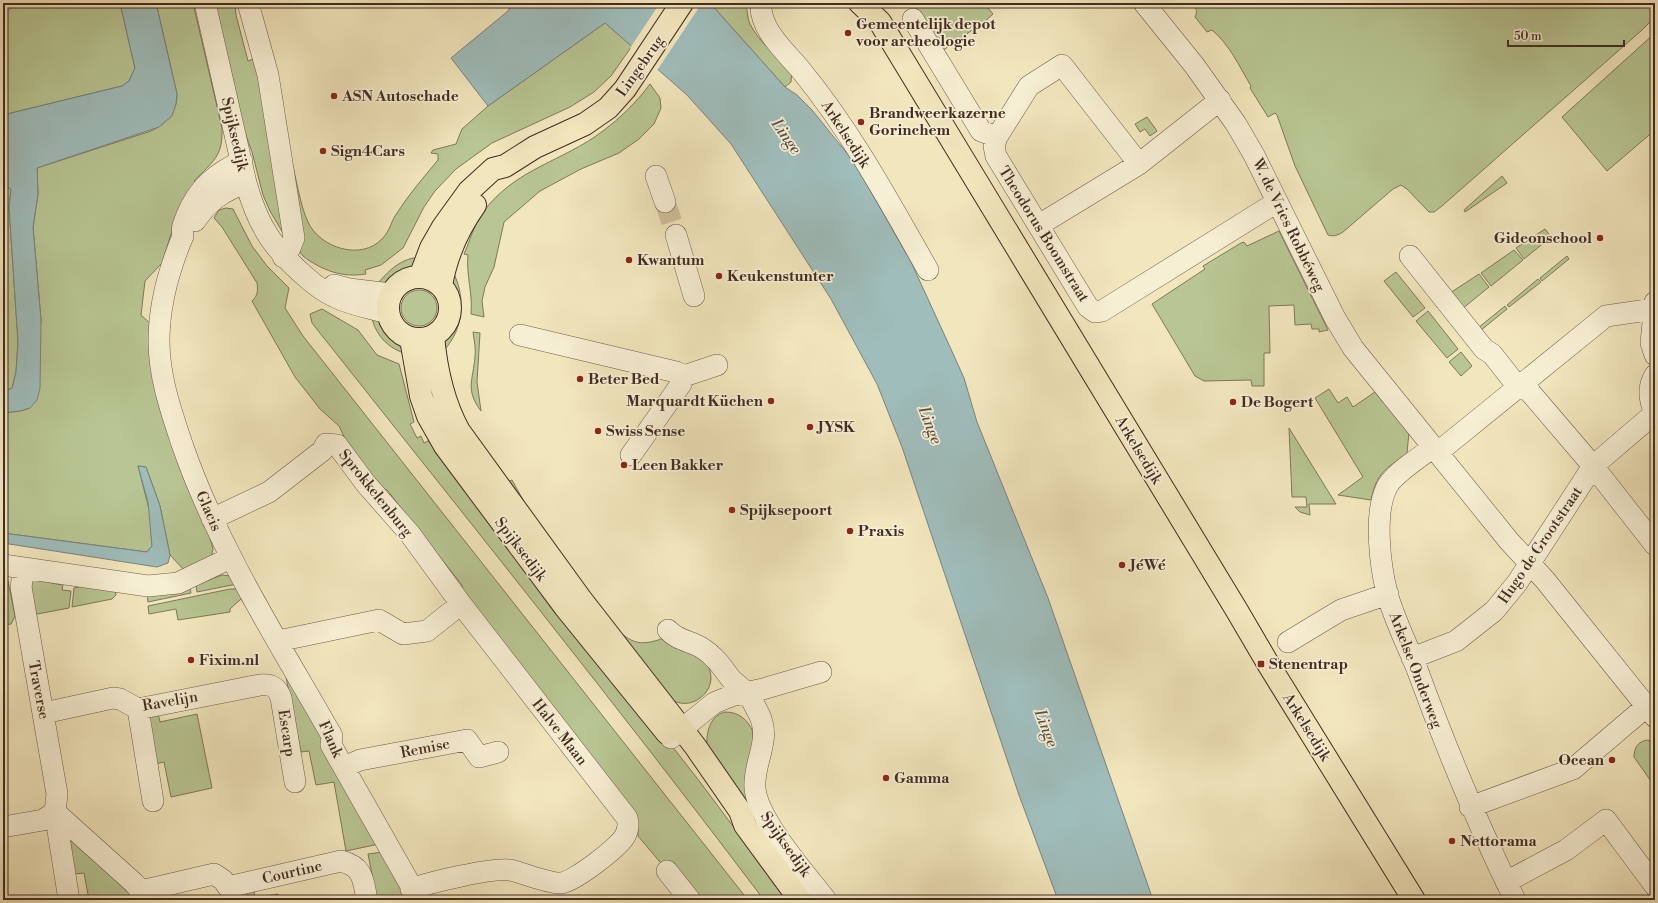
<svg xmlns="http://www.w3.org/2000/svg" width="1658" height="903" font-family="'Libre Bodoni',serif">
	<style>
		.green { fill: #b8c693; stroke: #7e785b }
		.water { fill: #9fbdbb; stroke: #7a837e }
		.pier { fill: #f2e6bd }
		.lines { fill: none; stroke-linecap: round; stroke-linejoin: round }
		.minor-tunnel { stroke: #cfc19e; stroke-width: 21; stroke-dasharray: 21 10; stroke-linecap: butt }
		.minor-casing { stroke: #6f5a4a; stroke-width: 22 }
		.major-casing { stroke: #432b23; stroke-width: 24 }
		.minor { stroke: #f7efd4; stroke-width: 21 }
		.major { stroke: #f2e6bd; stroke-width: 22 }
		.poi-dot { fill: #8f2418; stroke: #f7efd4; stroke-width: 1.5 }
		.labels { text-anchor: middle; stroke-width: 3.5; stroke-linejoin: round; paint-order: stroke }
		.poi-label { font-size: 15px; font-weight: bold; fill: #432b23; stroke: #f7efd4; text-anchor: start }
		.street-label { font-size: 15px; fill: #432b23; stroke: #f7efd4 }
		.water-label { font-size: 16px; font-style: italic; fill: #5a5049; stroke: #f7efd4 }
	</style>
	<rect width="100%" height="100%" fill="#f2e6bd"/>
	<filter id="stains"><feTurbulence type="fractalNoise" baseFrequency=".005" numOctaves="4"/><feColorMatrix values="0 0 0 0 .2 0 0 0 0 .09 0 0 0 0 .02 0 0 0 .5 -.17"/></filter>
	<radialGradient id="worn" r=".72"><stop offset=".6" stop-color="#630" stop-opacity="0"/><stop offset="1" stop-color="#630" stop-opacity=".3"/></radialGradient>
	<path class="green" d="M17,3H120L135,68L129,81L122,86L3,115V15Z
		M156,3H193L222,128C223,157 213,161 194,181L197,183L176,218L162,263L145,281L141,315L151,324L213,549L211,558L186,572L170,555L160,506L146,467L138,466L150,513L152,546L147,552L3,533V413L20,411L30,408L41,320L33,227L38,194L37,168L151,131C167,123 177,112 177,94Z
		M214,3H235L236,15L248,61L256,58L283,233L270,211L263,195L252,152L243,127Z
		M710,3H745C748,10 747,18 750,24C759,42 777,57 792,70L791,82L785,87Z
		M913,3H984L993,14L984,22L942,51Z
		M1192,3H1655V17L1642,30L1442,206L1434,212H1429L1407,189L1401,185L1393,189L1343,232C1338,235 1334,237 1328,235L1295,166L1277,115L1275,113L1268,117L1250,88L1251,86C1239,66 1230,45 1212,30L1207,32L1195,17C1198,11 1196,8 1192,3Z
		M605,23L632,46L611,76L594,92L570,107L492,143L456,169L435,191L424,207L403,248L381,265L365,270L366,274C342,278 321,270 303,256L300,252L291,158C296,177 300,205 308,222C320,248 361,261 382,239C390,231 391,221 397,213C409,194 424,177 438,160V154L431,153L433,150L456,144L462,129L488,106Z
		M1655,33V130L1607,171L1562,117Z
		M650,84L660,98L661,108L654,124L639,139L619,153L581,169L540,191L504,222L494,267L485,287L482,301L484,317L471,314C473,293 466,276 468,255L464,254C470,241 474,224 483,212C516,168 562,162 603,131C620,118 637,102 650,84Z
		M1147,117L1157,131L1150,136L1145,129L1140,132L1135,124Z
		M1502,176L1507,183L1465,212L1464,210Z
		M3,185L11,189L9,207L18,342L16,372L12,388L3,392Z
		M226,208L233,209L235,213L252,246L267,266L289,288L285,308L303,336L748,900H697L665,868L638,836V823L464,602L462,585L387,490L378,487L346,441L339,426L320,409L295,377L252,301C258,296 258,290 257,283L222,227L214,218L219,210Z
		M1545,229L1551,237L1524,259L1516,248Z
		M1279,231L1328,330L1319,332V329H1312L1311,324L1295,325L1294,305L1269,306L1270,353H1264V386H1252L1251,380L1204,381L1195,376L1152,304L1205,269L1203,266L1241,243L1244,242L1247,246Z
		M1514,250L1523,260L1491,286L1481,273Z
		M1567,256L1569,259L1542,281L1540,278Z
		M413,258H422C410,272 394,284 376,286C385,274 398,261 413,258Z
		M1396,272L1425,308L1413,317L1384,281Z
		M454,274C466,299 463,329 445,349L442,340C449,328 459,318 456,302C454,288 450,291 454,274Z
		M1479,274L1489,287L1462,309L1450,293Z
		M1538,279L1541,282L1509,307L1507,305Z
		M401 308a18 18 0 1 1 36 0a18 18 0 1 1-36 0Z
		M1505,306L1507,309L1480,331L1478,328Z
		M322,309L358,330L377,355L399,364L414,422L410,424L417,438L421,436L424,443L428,441L441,449L700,782L788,900H764C617,705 464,515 312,323L310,314Z
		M1428,311L1458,349L1447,358L1416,321Z
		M372,319L383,320C392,331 401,342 407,354C389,349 377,337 372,319Z
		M473,332L480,333L477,382L481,411C465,390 473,380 475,357C476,348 474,340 473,332Z
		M1461,352L1472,366L1461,376L1449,362Z
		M1329,389L1338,403L1347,397L1353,407L1375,392L1409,432L1407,453C1385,470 1377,472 1371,500L1338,495L1363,477L1315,398Z
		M1289,428L1336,504H1309L1310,515L1300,512L1295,507H1307L1306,497H1292Z
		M512,480L532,516L610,623C630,642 637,648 664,638C667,640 670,643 673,645C680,649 689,649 696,653C713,663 717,686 700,698C692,704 683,705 674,701C659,694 647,675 637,662C592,609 554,551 512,495L505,483Z
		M222,575L230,576L237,584L197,592L196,585Z
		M3,577L8,581L15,616L11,624L3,625Z
		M52,578L51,583L63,585L62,590L71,591L69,608L32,615L31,583L35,579Z
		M80,582L115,588L116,595L112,599L72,607L74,588L79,587Z
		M190,587L191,593L148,602L147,593Z
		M230,589H239L247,608L241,599L230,609V612L178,620L176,609L149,614L148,606Z
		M286,677H292L379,844L346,851L334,782L316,785L309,751L301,752Z
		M725,712C739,712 748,720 753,732V811L707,745C706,731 711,715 725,712Z
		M158,713L160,722L197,714L212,788L171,797L164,762L156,764L149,719L152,715Z
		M1648,740L1655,744V787L1634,757C1634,748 1638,741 1648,740Z
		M68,835L130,894L131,900H89L84,873L74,874Z
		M383,852L402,887L400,888L406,900H377L368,854Z
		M254,890L255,898L278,894L280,900H243L248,892Z"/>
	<path class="water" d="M120,3H156L177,94L176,104L172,116L159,127L37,168L38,194L33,227L41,320L40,388L37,400L30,408L20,411L3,413V392L12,388L16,372L18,342L9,207L11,189L3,185V115L122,86L129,81L135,68Z
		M512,3H710L785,87L797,95L812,110L854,162L911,262L950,347L964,378L977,422L1048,598L1153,900H1058L1019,795L902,447L877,384L831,299L731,144L687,95L605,23L488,106L451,58L508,11Z
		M138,466L146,467L160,506L170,555L168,563L157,567L3,543V533L147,552L152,546L148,502Z"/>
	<path class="pier" d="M660,3H702L656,72L630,48Z"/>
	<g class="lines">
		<path class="minor-tunnel" d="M665,202L676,235"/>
		<defs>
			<path id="minor" d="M205,3L246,183C258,226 273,249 307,278C316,286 324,292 335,297C351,305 370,308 388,313
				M248,3L268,75L294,238L290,248L283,257
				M761,3C759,29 785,51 800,69C851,131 889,201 928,270
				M1144,3L1194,65L1236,124L1254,155L1335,318L1353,348L1509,541L1545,580L1655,717
				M913,19L981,131L997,137
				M242,161C216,173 198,188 187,215C184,223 181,227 183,236C169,269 159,305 159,341C159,377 171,411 182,444C218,548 278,641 332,736L331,745L419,900
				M1139,164L1062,65L1029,86L997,137L994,146L996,156L1088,307L1095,312L1102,311L1277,202
				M656,176L665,202
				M195,221C209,201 222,191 246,183
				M1039,225L1139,164L1220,100
				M676,235L694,296
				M1410,256L1484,349L1492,354L1518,387
				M334,285L349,289L391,294
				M1655,302L1651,343L1655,355
				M520,335L676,372L684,376L681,384L631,455
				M1655,375C1647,388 1649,400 1655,413
				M684,376L717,365
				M1523,384L1593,466L1655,545
				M1433,447C1421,457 1391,475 1386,489C1374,515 1380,565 1387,593C1394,619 1407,644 1417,669C1446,748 1478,825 1515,900
				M1437,453L1606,316L1654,309
				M212,519L269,492L322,451L326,444L337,445L366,484L410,534L461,604
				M3,565L148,586L178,583L230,558
				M24,568L21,587L57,794L55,812L134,883L141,891L145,900
				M668,630C678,641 691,641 702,648C715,656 722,667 731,679C736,684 742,688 747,693C751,699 756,708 759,714C772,741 753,761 755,788C757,819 806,874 826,900
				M278,641L379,620L403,634L427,631L461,604L627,818C629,824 628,830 625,836C619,847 573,883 560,883C546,883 524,873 510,870C493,867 428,883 411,889
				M1288,642L1341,610L1388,594
				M1412,658L1456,641L1494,611L1517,583L1593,466L1655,413
				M138,709L153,801
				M44,713L113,698L120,699L138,709L260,685C272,684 277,687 281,698L295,782
				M671,738L714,703L731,696L763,689L821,672
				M344,767L360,760L467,740L479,757L498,752
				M1470,807L1573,769L1647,706
				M55,812L69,900
				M3,827L43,820L55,812
				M667,871L690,900
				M1506,882L1566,850L1606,820L1655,886
				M141,891L214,874L223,880L228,887L341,861C364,867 363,880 367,900"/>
			<path id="major" d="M860,3L880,22L1236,609L1267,662L1414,900
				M388 308a31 31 0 1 1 62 0a31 31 0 1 1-62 0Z
				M420,277L431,248L443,227L469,191L493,169L505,166L535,147L585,124L608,108L625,89L682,3
				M441,286C446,256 458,229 475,205
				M433,336C436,369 443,402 459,431L580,598L695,746L740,811L745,825L800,900
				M411,339L421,396L428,416L445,446L565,607L667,733"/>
		</defs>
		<use href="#minor" class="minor-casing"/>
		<use href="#major" class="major-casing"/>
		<use href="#minor" class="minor"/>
		<use href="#major" class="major"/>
	</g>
	<g class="poi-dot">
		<circle cx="848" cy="33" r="4"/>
		<circle cx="334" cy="96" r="4"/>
		<circle cx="861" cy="122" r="4"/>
		<circle cx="323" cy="151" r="4"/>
		<circle cx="1600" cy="238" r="4"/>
		<circle cx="629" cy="260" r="4"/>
		<circle cx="719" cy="276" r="4"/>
		<circle cx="580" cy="379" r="4"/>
		<circle cx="771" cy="401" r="4"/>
		<circle cx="1233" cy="402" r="4"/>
		<circle cx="810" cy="427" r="4"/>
		<circle cx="598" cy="431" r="4"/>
		<circle cx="624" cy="465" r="4"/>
		<circle cx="732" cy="510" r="4"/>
		<circle cx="850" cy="531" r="4"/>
		<circle cx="1122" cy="565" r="4"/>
		<circle cx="191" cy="660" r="4"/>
		<rect x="1257" y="660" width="8" height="8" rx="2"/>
		<circle cx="1612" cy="760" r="4"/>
		<circle cx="886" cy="778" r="4"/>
		<circle cx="1452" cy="841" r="4"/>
	</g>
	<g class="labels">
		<g class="poi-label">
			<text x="856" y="29">Gemeentelijk depot<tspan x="856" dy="17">voor archeologie</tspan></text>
			<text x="342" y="101">ASN Autoschade</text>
			<text x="869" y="118">Brandweerkazerne<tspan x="869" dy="17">Gorinchem</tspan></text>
			<text x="331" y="156">Sign4Cars</text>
			<text x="1592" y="243" text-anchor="end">Gideonschool</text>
			<text x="637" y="265">Kwantum</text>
			<text x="727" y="281">Keukenstunter</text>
			<text x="588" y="384">Beter Bed</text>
			<text x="763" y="406" text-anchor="end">Marquardt Küchen</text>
			<text x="1241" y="407">De Bogert</text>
			<text x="818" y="432">JYSK</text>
			<text x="606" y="436">Swiss Sense</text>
			<text x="632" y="470">Leen Bakker</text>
			<text x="740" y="515">Spijksepoort</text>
			<text x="858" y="536">Praxis</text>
			<text x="1130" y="570">JéWé</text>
			<text x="199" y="665">Fixim.nl</text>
			<text x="1269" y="669">Stenentrap</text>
			<text x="1604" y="765" text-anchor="end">Ocean</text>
			<text x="894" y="783">Gamma</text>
			<text x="1460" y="846">Nettorama</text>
		</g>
		<g class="street-label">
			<text transform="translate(640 66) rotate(-55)" y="5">Lingebrug</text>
			<text transform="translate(235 134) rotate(77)" y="5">Spijksedijk</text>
			<text transform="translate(846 134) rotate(57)" y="5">Arkelsedijk</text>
			<text transform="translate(1289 225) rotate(64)" y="5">W. de Vries Robbéweg</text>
			<text transform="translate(1044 234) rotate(58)" y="5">Theodorus Boomstraat</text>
			<text transform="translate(1139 450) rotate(59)" y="5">Arkelsedijk</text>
			<text transform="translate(376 493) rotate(51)" y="5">Sprokkelenburg</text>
			<text transform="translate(209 511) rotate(66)" y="5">Glacis</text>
			<text transform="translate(1540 545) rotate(-56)" y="5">Hugo de Grootstraat</text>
			<text transform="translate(521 549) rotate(53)" y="5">Spijksedijk</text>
			<text transform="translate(1416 670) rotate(69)" y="5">Arkelse Onderweg</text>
			<text transform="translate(39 690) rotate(79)" y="5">Traverse</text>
			<text transform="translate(170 701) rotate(-10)" y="5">Ravelijn</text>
			<text transform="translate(1307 727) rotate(58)" y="5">Arkelsedijk</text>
			<text transform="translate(560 732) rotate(52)" y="5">Halve Maan</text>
			<text transform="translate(287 733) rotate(81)" y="5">Escarp</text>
			<text transform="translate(331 739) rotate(66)" y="5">Flank</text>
			<text transform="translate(425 748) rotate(-11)" y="5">Remise</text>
			<text transform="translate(786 844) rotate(55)" y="5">Spijksedijk</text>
			<text transform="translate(292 872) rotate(-13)" y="5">Courtine</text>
		</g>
		<g class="water-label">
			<text transform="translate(787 136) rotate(55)" y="6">Linge</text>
			<text transform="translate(931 425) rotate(69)" y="6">Linge</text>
			<text transform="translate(1047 728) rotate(69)" y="6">Linge</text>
		</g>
	</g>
	<rect width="1658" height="903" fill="none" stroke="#f2e6bd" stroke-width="16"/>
	<rect x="4" y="4" width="1650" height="895" fill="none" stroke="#432b23" stroke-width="2"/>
	<rect x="8" y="8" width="1642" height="887" fill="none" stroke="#432b23"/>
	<path d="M1508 40v6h116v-6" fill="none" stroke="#432b23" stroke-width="2"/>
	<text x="1514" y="40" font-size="12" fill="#432b23" stroke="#f7efd4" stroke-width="3" paint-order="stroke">50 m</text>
	<rect width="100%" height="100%" filter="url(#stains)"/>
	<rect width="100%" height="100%" fill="url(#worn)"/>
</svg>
